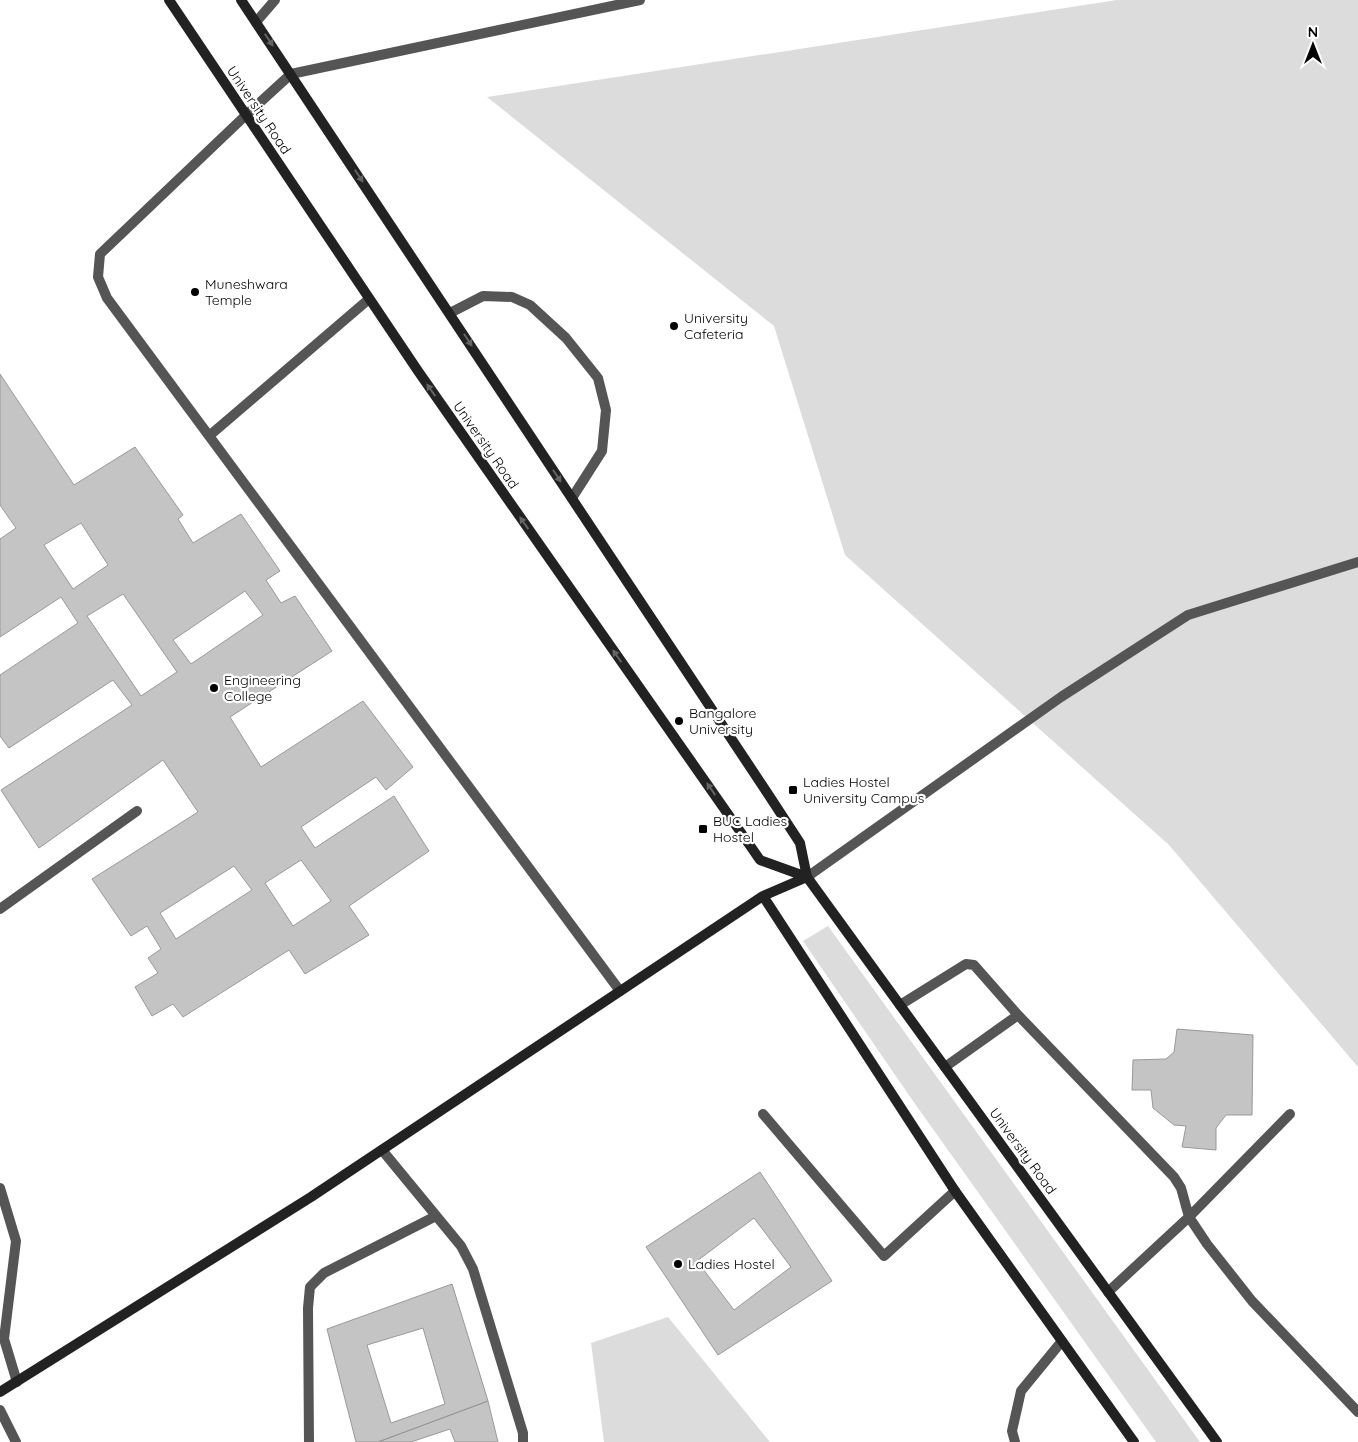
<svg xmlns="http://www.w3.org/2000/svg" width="1358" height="1442" font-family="Quicksand,sans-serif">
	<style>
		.green { fill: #dcdcdc }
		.building { fill: #c4c4c4; stroke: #999; fill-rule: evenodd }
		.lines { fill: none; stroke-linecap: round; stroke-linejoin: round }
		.lane { stroke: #555; stroke-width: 10 }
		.street { stroke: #555; stroke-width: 10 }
		.secondary { stroke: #222; stroke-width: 10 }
		.oneway { fill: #646464 }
		.poi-dot { fill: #000; stroke: #fff; stroke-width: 2 }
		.labels { text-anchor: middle; stroke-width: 4.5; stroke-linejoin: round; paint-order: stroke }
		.street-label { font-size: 14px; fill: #000; stroke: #fff }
		.poi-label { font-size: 14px; fill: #000; stroke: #fff; text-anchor: start }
	</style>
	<rect width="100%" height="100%" fill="#fff"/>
	<path class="green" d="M1117,0H1358V1067L1169,845L845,555L774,326L487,97Z
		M828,926L1200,1442H1156L913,1101L803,941Z
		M668,1317L770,1442H604L591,1343Z"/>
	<path class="building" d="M0,374L74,485L135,447L183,515L178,519L193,543L241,514L280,571L266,580L281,603L295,596L332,651L230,717L261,767L363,701L413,767L386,790L376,777L301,827L315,848L394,796L429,851L349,906L369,935L305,974L289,950L183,1017L173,1004L152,1016L135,987L158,973L148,958L161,949L147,926L131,936L92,879L198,812L163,760L39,848L1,790L132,705L113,680L9,748L0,736V675L78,623L61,597L0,637V539L16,528L0,505ZM81,523L108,565L73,589L44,545ZM245,591L263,615L191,664L173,640ZM123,594L177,672L141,696L87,616ZM301,860L331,901L293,926L265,883ZM234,866L252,890L176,939L160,913Z
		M1177,1029L1253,1035L1252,1115H1226L1216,1128V1150L1182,1147L1186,1126L1174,1125L1153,1108L1151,1090H1132L1133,1060L1166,1059L1174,1052Z
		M760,1172L832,1281L718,1355L646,1247ZM754,1218L791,1267L734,1310L697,1261Z
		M452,1284L488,1401L378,1442H356L327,1329ZM423,1328L445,1404L391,1423L367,1345Z
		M488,1401L498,1442H455L450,1429L411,1442H378Z"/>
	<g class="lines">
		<path class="lane" d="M256,22L275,0
			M450,313L483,296L512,297L530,305L566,338L598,378L606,410L602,451L572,498
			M209,436L369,299
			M620,991L107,298L98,277L100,254L246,115L291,74L640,0
			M900,1005L966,964L974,965L1018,1015L945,1067
			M1018,1015L1174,1177L1181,1188L1189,1217L1207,1244L1252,1301L1358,1412
			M763,1114L884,1256L955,1191
			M382,1150L461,1246L473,1269L523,1433V1442
			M1108,1292L1189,1217L1290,1114
			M309,1442L308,1308L310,1287L324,1273L436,1216"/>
		<path class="street" d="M807,877L1061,697L1188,615L1358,562
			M0,909L137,811
			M0,1188L16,1241L4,1339L17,1382
			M0,1410L16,1442
			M1015,1442L1012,1431L1021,1391L1062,1341"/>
		<path class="secondary" d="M169,0L418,371L751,847L760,860L807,877
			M241,0L768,794L800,843L807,877L1217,1442
			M763,896L955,1191L1134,1442
			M0,1392L311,1197L763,896L807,877"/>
	</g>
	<defs><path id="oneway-solid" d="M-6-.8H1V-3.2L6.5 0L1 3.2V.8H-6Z" transform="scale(1.25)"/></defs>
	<g class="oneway">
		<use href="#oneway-solid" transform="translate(269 40) rotate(56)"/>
		<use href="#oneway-solid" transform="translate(359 176) rotate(56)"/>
		<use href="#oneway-solid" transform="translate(468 340) rotate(57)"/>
		<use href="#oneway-solid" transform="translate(431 390) rotate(-125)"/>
		<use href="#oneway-solid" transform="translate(557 476) rotate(57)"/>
		<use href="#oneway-solid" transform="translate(524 523) rotate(-125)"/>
		<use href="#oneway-solid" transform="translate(617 656) rotate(-125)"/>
		<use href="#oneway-solid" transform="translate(711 789) rotate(-125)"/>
	</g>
	<g class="poi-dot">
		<circle cx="195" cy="292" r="5"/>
		<circle cx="674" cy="326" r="5"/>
		<circle cx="214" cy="688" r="5"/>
		<circle cx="679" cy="721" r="5"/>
		<rect x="788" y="785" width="10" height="10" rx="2.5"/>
		<rect x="698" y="824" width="10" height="10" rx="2.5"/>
		<circle cx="678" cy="1264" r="5"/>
	</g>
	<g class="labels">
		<g class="street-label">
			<text transform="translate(259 110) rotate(56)" y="5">University Road</text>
			<text transform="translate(486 445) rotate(55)" y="5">University Road</text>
			<text transform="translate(1023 1151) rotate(54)" y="5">University Road</text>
		</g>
		<g class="poi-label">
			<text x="205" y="289">Muneshwara<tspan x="205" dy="16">Temple</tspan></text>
			<text x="684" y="323">University<tspan x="684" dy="16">Cafeteria</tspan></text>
			<text x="224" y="685">Engineering<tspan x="224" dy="16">College</tspan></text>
			<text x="689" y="718">Bangalore<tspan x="689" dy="16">University</tspan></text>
			<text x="803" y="787">Ladies Hostel<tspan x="803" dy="16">University Campus</tspan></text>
			<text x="713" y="826">BUC Ladies<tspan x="713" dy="16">Hostel</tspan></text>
			<text x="688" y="1269">Ladies Hostel</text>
		</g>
	</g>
	<g transform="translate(1313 45)" stroke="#ffffff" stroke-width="4" paint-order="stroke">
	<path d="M0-4L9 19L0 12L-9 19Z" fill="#000000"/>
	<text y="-8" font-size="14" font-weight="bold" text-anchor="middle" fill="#000000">N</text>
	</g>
</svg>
